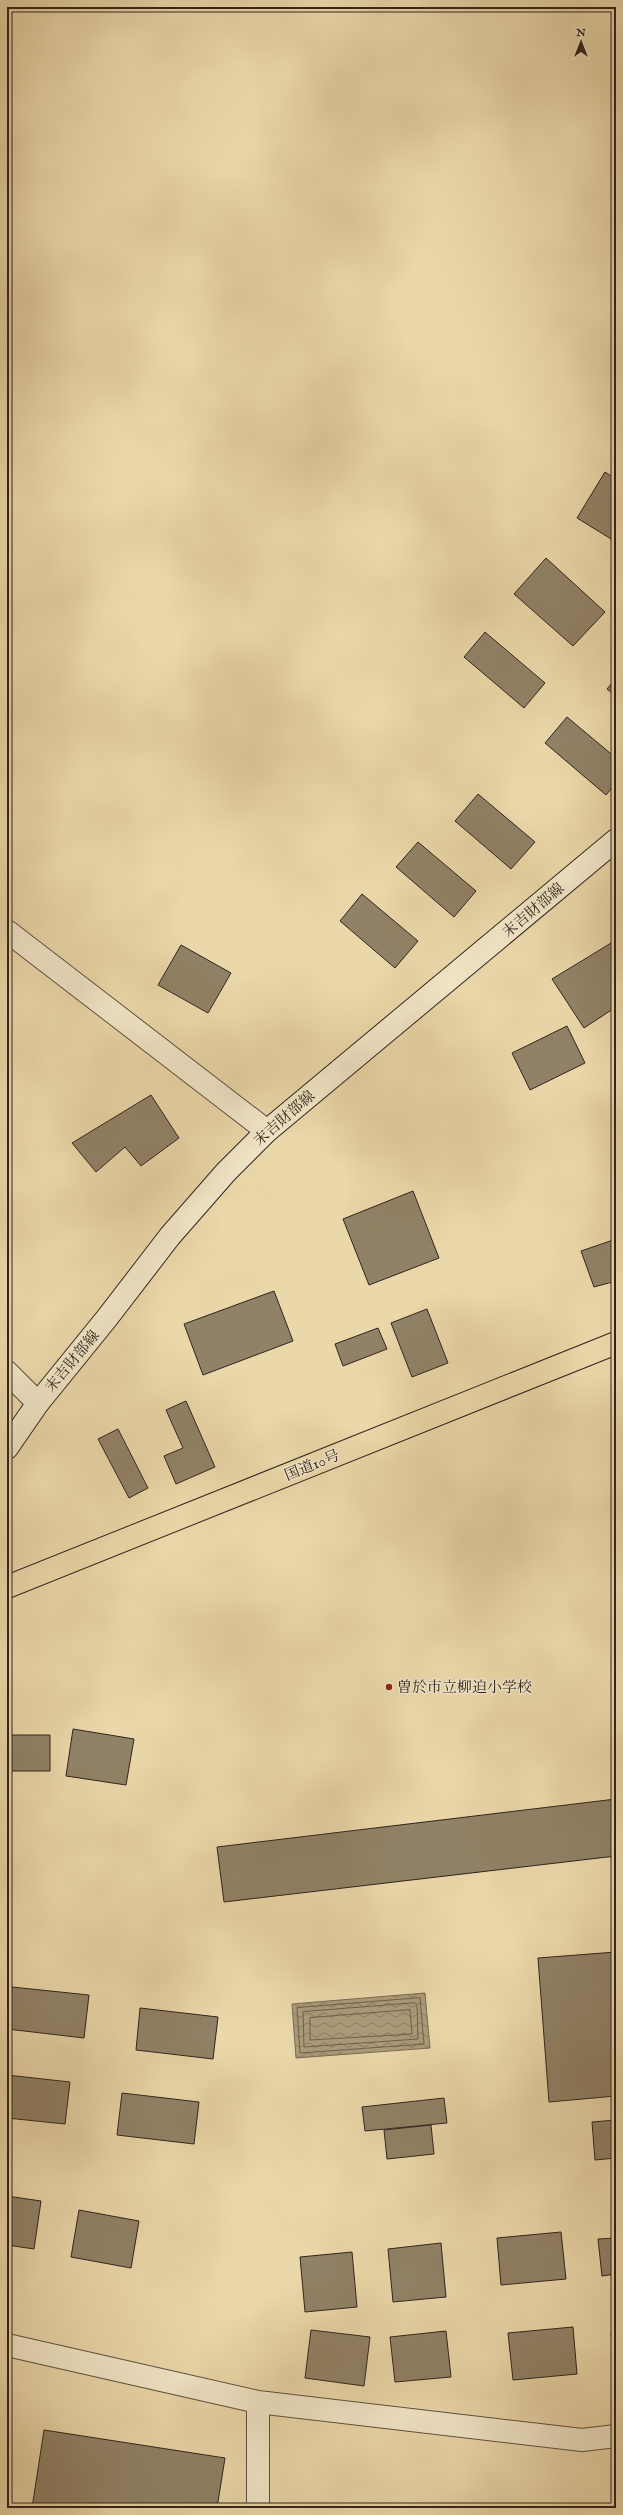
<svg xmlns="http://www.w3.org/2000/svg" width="623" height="2515" font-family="'IM FELL English','Noto Serif JP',serif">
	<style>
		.water { fill: url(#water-waves); stroke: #7a6b55 }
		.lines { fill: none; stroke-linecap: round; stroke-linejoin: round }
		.shore { stroke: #6e604c; stroke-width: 1 }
		.building { fill: #918267; stroke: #30241e }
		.minor-casing { stroke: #5f5141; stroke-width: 24 }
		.secondary-casing { stroke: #30241e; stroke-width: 24 }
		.trunk-casing { stroke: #30241e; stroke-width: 24 }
		.minor { stroke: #f2e6c8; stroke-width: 22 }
		.secondary { stroke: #f2e6c8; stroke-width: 22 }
		.trunk { stroke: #ebd8aa; stroke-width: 22 }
		.poi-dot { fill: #8f2418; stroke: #f2e6c8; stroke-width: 1.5 }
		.labels { text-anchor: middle; stroke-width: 3; stroke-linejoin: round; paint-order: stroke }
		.street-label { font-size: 15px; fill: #30241e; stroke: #f2e6c8 }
		.poi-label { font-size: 15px; fill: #30241e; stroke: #f2e6c8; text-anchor: start }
	</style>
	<defs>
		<pattern id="water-waves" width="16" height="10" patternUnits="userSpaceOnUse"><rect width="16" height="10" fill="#ab9b7a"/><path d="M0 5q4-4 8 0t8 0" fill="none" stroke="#8c7e63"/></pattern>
	</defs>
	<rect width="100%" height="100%" fill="#ebd8aa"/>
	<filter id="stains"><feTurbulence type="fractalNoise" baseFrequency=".005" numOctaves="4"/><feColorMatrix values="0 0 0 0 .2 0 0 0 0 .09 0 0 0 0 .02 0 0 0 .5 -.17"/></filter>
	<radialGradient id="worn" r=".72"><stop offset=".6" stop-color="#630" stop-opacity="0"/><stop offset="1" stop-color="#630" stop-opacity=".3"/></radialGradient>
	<path class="water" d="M425,1993L430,2048L296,2058L292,2004Z"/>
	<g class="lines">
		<path class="shore" d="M420,1998L424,2044L300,2053L297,2008Z
			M415,2003L417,2005L418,2039L304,2047L303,2012Z
			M410,2010L412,2034L310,2040V2018Z"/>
	</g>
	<path class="building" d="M605,472L616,479V542L577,518Z
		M546,558L605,612L573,646L514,594Z
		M485,632L545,683L524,708L464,657Z
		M616,678V696L607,689Z
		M567,717L616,758V783L606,795L545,743Z
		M478,794L535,842L511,869L455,821Z
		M418,842L476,891L454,917L396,867Z
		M362,894L418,941L395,968L340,921Z
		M616,940V1007L584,1028L552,979Z
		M181,945L231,973L208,1013L158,985Z
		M567,1026L585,1063L530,1090L512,1053Z
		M151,1095L179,1138L141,1166L125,1147L96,1172L72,1143Z
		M413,1191L439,1258L369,1285L343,1219Z
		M616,1239V1281L594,1287L581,1251Z
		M274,1291L293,1341L203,1375L184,1324Z
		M427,1309L448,1363L412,1377L391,1323Z
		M378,1328L387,1349L343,1366L335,1344Z
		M186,1401L215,1467L176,1484L164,1456L183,1448L166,1410Z
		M118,1429L148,1488L129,1498L98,1439Z
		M73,1729L134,1739L126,1785L66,1776Z
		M11,1735H50V1771H11Z
		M616,1799V1856L224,1902L217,1847Z
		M616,1952V2096L549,2102L538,1958Z
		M12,1987L89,1995L84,2038L7,2029Z
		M140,2008L218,2017L213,2059L136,2050Z
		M7,2075L70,2082L65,2124L7,2118Z
		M122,2093L199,2102L194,2144L117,2135Z
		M444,2098L447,2123L365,2131L362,2107Z
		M616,2120V2158L595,2160L592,2122Z
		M431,2125L434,2154L387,2159L384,2130Z
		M7,2196L41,2201L34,2249L7,2245Z
		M79,2210L139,2221L131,2268L71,2257Z
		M561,2232L566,2279L501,2285L497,2238Z
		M616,2238V2274L602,2276L598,2239Z
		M441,2243L446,2297L393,2302L388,2249Z
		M352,2252L357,2307L305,2312L300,2257Z
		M573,2327L577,2374L513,2380L508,2333Z
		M311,2330L370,2337L364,2386L305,2378Z
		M446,2331L451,2377L395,2382L390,2337Z
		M611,2334H616V2370H615Z
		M44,2430L225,2458L217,2508H32Z"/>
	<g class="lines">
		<defs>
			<path id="minor" d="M7,931L267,1131
				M7,1372L38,1403
				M7,2345L258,2402L582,2440L616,2436
				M258,2402V2508"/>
			<path id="secondary" d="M7,1448L38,1403L107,1318L170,1236L226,1172L267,1131L616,840"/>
			<path id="trunk" d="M7,1587L616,1343"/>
		</defs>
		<use href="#minor" class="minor-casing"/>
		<use href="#secondary" class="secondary-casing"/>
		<use href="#trunk" class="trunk-casing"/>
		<use href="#minor" class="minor"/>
		<use href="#secondary" class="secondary"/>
		<use href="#trunk" class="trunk"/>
	</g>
	<circle class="poi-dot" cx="389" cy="1687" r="4"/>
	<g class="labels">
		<g class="street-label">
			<text transform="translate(533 910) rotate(-40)" y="5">末吉財部線</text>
			<text transform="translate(284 1118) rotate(-41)" y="5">末吉財部線</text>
			<text transform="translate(72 1361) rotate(-50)" y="5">末吉財部線</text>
			<text transform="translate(312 1465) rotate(-22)" y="5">国道10号</text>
		</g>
		<g class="poi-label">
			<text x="397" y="1692">曽於市立柳迫小学校</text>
		</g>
	</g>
	<rect width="623" height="2515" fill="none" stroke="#ebd8aa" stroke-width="24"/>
	<rect x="8" y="8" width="607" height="2499" fill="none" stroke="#30241e" stroke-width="2"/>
	<rect x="12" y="12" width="599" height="2491" fill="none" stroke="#30241e"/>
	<g transform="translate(581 42)" stroke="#f2e6c8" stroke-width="3" paint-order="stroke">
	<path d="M0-3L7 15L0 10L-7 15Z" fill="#30241e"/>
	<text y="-6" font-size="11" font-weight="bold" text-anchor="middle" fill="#30241e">N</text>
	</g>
	<rect width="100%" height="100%" filter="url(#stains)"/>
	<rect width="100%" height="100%" fill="url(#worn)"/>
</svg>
